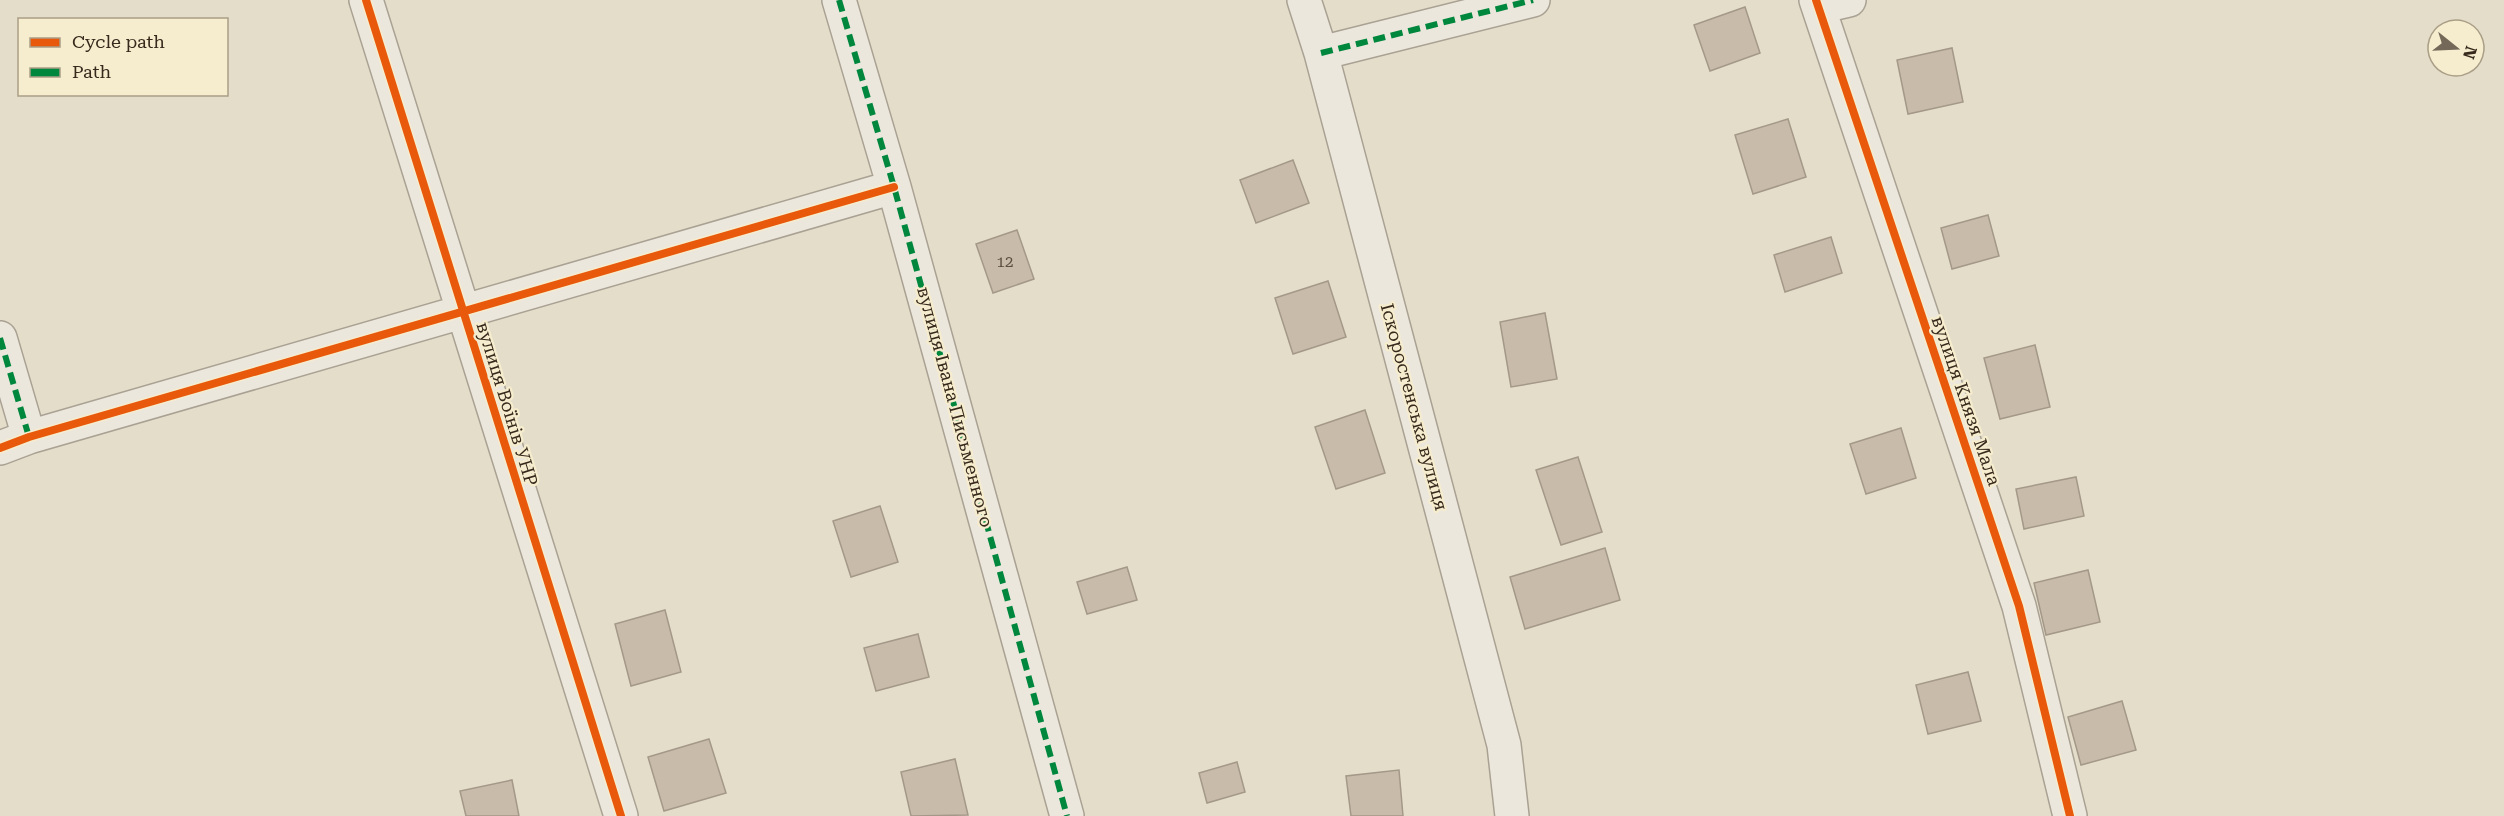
<svg xmlns="http://www.w3.org/2000/svg" width="2504" height="816" font-family="'Roboto Serif',serif">
	<style>
		.building { fill: #c8bbaa; stroke: #a49889; stroke-width: 1.5 }
		.lines { fill: none; stroke-linecap: round; stroke-linejoin: round }
		.minor-casing { stroke: #a9a193; stroke-width: 36 }
		.minor { stroke: #ece7dc; stroke-width: 33 }
		.quiet { stroke: #00873e; stroke-width: 6; stroke-dasharray: 12 6; stroke-linecap: butt }
		.cycleway-casing { stroke: #f6ecce; stroke-width: 11 }
		.cycleway { stroke: #e8590c; stroke-width: 8 }
		.labels { text-anchor: middle; stroke-width: 4.5; stroke-linejoin: round; paint-order: stroke }
		.number-label { font-size: 15px; fill: #5b4e40 }
		.street-label { font-size: 18px; fill: #372a1c; stroke: #f6ecce }
	</style>
	<rect width="100%" height="100%" fill="#e4ddc9"/>
	<path class="building" d="M1745,7L1760,53L1710,71L1694,25Z
		M1952,48L1963,102L1908,114L1897,60Z
		M1788,119L1806,177L1753,194L1735,135Z
		M1293,160L1309,203L1256,223L1240,180Z
		M1988,215L1999,256L1952,269L1941,228Z
		M1017,230L1034,279L993,293L976,244Z
		M1831,237L1842,273L1785,292L1774,255Z
		M1328,281L1346,337L1293,354L1275,298Z
		M1545,313L1557,379L1511,387L1500,322Z
		M2035,345L2050,407L2000,419L1984,358Z
		M1365,410L1385,473L1336,489L1315,427Z
		M1901,428L1916,478L1866,494L1850,444Z
		M1578,457L1602,532L1561,545L1536,470Z
		M2076,477L2084,516L2024,529L2016,489Z
		M880,506L898,562L851,577L833,521Z
		M1605,548L1620,600L1525,629L1510,577Z
		M1127,567L1137,600L1087,614L1077,582Z
		M2088,570L2100,622L2046,635L2034,583Z
		M665,610L681,672L631,686L615,624Z
		M918,634L929,677L876,691L864,648Z
		M1968,672L1981,721L1928,734L1916,685Z
		M2122,701L2136,750L2081,765L2068,717Z
		M709,739L726,793L664,811L648,757Z
		M955,759L968,815L911,816L901,772Z
		M1237,762L1245,792L1207,803L1199,773Z
		M1399,770L1403,816H1351L1346,776Z
		M512,780L519,816H466L460,791Z"/>
	<g class="lines">
		<defs>
			<path id="minor" d="M366,0L621,816
				M839,0L894,187L1067,816
				M1304,0L1321,53L1504,745L1512,816
				M1816,0L2019,606L2070,816
				M1819,7L1849,0
				M1321,53L1533,0
				M0,338L29,437
				M0,448L29,437L894,187"/>
		</defs>
		<use href="#minor" class="minor-casing"/>
		<use href="#minor" class="minor"/>
		<path class="quiet" d="M839,0L894,187L1067,816
			M1321,53L1533,0
			M0,338L29,437"/>
		<defs>
			<path id="cycleway" d="M366,0L621,816
				M1816,0L2019,606L2070,816
				M0,448L29,437L894,187"/>
		</defs>
		<use href="#cycleway" class="cycleway-casing"/>
		<use href="#cycleway" class="cycleway"/>
	</g>
	<g class="labels">
		<g class="number-label">
			<text x="1005" y="267">12</text>
		</g>
		<g class="street-label">
			<text transform="translate(1966 401) rotate(71)" y="6">вулиця Князя Мала</text>
			<text transform="translate(507 404) rotate(73)" y="6">вулиця Воїнів УНР</text>
			<text transform="translate(955 407) rotate(75)" y="6">вулиця Івана Письменного</text>
			<text transform="translate(1414 407) rotate(75)" y="6">Іскоростенська вулиця</text>
		</g>
	</g>
	<rect x="18" y="18" width="210" height="78" fill="#f6ecce" stroke="#aa9e87" stroke-width="1.5"/>
	<rect x="30" y="38" width="30" height="9" fill="#e8590c" stroke="#aa9e87" stroke-width="1.5"/>
	<text x="72" y="48" font-size="18" fill="#372a1c">Cycle path</text>
	<rect x="30" y="68" width="30" height="9" fill="#00873e" stroke="#aa9e87" stroke-width="1.5"/>
	<text x="72" y="78" font-size="18" fill="#372a1c">Path</text>
	<g transform="translate(2456 48) rotate(108)"><circle r="28" fill="#f6ecce" stroke="#aa9e87" stroke-width="1.5"/>
	<path d="M0-4.5L10 22L0 15L-10 22Z" fill="#746959"/>
	<text y="-9" font-size="16" font-weight="bold" text-anchor="middle" fill="#372a1c">N</text>
	</g>
</svg>
